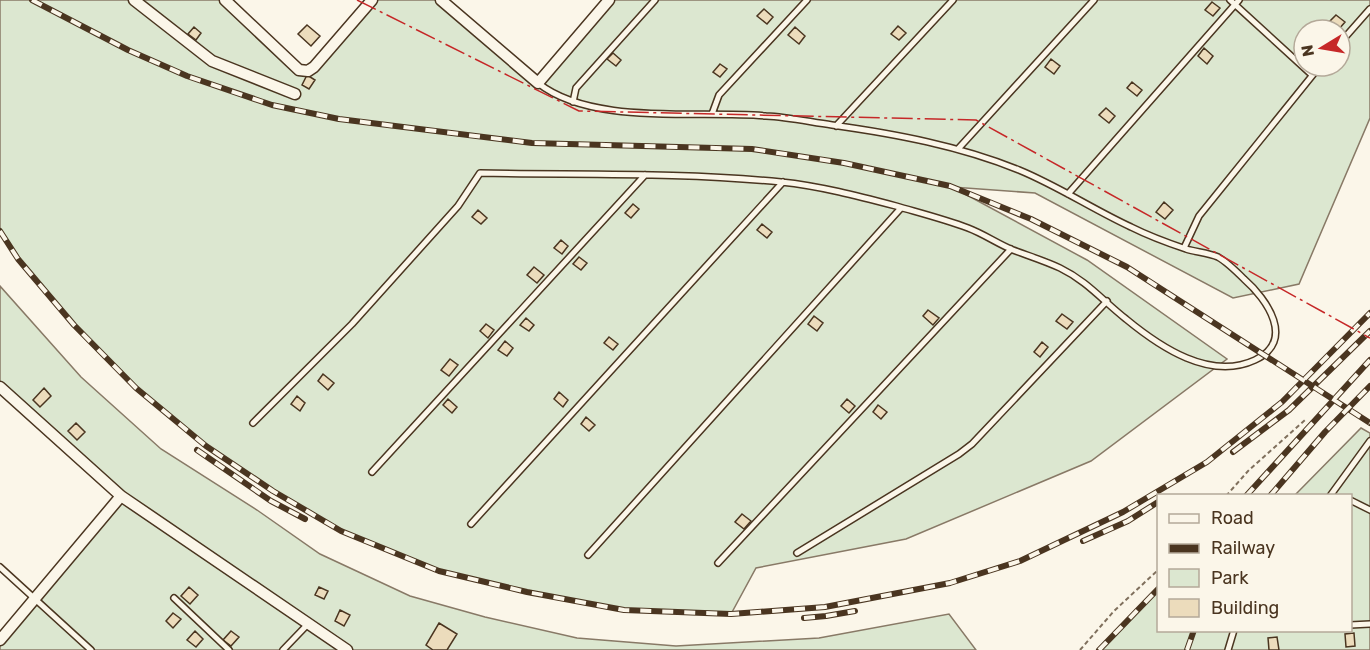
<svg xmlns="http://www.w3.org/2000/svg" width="1370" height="650" font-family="Rubik,sans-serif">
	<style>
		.green { fill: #dce7d0; stroke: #887966; stroke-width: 1.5; fill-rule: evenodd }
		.building { fill: #ecdcbc; stroke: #4a3520; stroke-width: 1.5 }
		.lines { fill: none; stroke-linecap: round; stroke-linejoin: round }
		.service-casing { stroke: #4a3520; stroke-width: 8 }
		.minor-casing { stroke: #4a3520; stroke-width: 13 }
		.path { stroke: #7f6f5c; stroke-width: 2; stroke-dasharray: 4.5 3; stroke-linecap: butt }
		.service { stroke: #fbf6e9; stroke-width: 5 }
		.minor { stroke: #fbf6e9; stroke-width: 10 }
		.rail-casing { stroke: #4a3520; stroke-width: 6 }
		.rail { stroke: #fbf6e9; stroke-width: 4; stroke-dasharray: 11; stroke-linecap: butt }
		.power { stroke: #c62828; stroke-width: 1.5; stroke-dasharray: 21 4.5 3 4.5; stroke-linecap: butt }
	</style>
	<rect width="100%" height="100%" fill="#fbf6e9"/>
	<path class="green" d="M0,0H225L308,71L372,0H441L538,83L609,0H1370V118L1299,284L1233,298L1035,193L952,187L1087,260L1227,359L1091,461L906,539L756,568L731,614C695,612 658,614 622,609C562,601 499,588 440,572C423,567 406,558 390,551C373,544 355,539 340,530C211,463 78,353 0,231ZM1304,30H1340V66H1304Z
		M0,286L81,377L161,449L257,510L320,554L410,596L485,617L577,638L676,646L819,638L949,614L976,650H0V640L121,496L0,387Z
		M1361,428L1370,433V650H1099L1158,589V630H1350V496L1295,495Z"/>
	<path class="building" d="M1212,2L1220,8L1213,16L1205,10Z
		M764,9L773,17L767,24L757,16Z
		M1336,15L1345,22L1339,29L1330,21Z
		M307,25L320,36L311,46L298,34Z
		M898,26L906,33L899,40L891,34Z
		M194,27L201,33L196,40L188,34Z
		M795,27L805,36L799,44L788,35Z
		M1204,48L1213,56L1207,64L1198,56Z
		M613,53L621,60L616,66L607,59Z
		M1051,59L1060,66L1054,74L1045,67Z
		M720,64L727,69L720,77L713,72Z
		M307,75L315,80L309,89L302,85Z
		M1132,82L1142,90L1137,96L1127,88Z
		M1106,108L1115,116L1109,123L1099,115Z
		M1164,202L1173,210L1165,219L1156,212Z
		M633,204L639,209L631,218L625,213Z
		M478,210L487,218L481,224L472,217Z
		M762,224L772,232L767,238L757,230Z
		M561,240L568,246L562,254L554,248Z
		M579,257L587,263L581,270L573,264Z
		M534,267L544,275L537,283L527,275Z
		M928,310L939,318L933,325L923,316Z
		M1062,314L1073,322L1067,329L1056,321Z
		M814,316L823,323L817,331L808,324Z
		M526,318L534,325L529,331L520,325Z
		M486,324L494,330L488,338L480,331Z
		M609,337L618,344L613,350L604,343Z
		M505,341L513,348L507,356L498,350Z
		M1042,342L1048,347L1040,357L1034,352Z
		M450,359L458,365L449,376L441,370Z
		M323,374L334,383L328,390L318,381Z
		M44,388L51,396L40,407L33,400Z
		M559,392L568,400L563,407L554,399Z
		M297,396L305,403L300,411L291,404Z
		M448,399L457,407L452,413L443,405Z
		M847,399L855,406L849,413L841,406Z
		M878,405L887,412L881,419L873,412Z
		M586,417L595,425L589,431L581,424Z
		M76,423L85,432L77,440L68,431Z
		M742,514L751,521L744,529L735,522Z
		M189,587L198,595L190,604L181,596Z
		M319,587L328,591L324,599L315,595Z
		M340,610L350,615L344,626L335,621Z
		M173,613L181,619L173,628L166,621Z
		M439,623L457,634L447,650H433L426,645Z
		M195,631L203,639L196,647L187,640Z
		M231,631L239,637L231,646L223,640Z
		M1354,633L1355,646L1346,647L1345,634Z
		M1277,637L1279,650H1269L1268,638Z"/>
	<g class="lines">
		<defs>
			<path id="service" d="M1230,0L1312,75
				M1340,43L1370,9
				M573,102L576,88L655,0
				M712,114L719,95L807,0
				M836,126L953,0
				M958,149L1094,0
				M1068,194L1239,0
				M1184,248L1199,216L1320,66
				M253,423L352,324L458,206L480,173C580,175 681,172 781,182C820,186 858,196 896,206C920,213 944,219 968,228C984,234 998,244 1013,250C1029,256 1045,261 1060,268C1087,281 1103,301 1126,319C1160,347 1210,381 1255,360C1296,341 1267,299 1244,279C1237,272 1227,262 1218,257C1209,253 1196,252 1186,249C1168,243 1149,236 1131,227C1094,210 1058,186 1019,170C960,146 896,134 832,125C810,122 788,117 766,116C699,110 592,126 538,83
				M372,472L645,175
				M1330,496L1370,441
				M1350,500L1370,510
				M471,524L783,182
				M797,553L959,454L972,444L1107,301
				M588,555L901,208
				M718,563L1011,249
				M0,567L91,650
				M174,598L229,650
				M1350,625L1370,624
				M283,650L308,624
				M1228,650L1234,630"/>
			<path id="minor" d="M134,0L212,61L295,94
				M225,0L299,70L308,71L314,67L372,0
				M441,0L538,83L609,0
				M0,387L121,496L347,650
				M0,640L121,496"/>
		</defs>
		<use href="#service" class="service-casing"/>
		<use href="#minor" class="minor-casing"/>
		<path class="path" d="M1226,496L1249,470L1306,419
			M1080,650L1114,611L1158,570"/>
		<use href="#service" class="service"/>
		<use href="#minor" class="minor"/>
		<defs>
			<path id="rail" d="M32,0L128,50L187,76L272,105L339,119L532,143L752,149L844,163L950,186L1031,219L1127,267L1370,423
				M0,231L18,259L74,325L136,388L206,446L273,491L341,531L439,571L527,592L624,610L731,614L825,607L950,583L1020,561L1123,512L1207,462L1282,402L1370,313
				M197,450L271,501L305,519
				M1233,452L1289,410L1370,331
				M1246,496L1370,360
				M1270,496L1325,432L1370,386
				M1083,541L1128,521L1158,502
				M804,618L826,616L855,611
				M1099,650L1158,589
				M1187,650L1194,630"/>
		</defs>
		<use href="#rail" class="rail-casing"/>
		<use href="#rail" class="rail"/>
		<path class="power" d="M357,0L579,111L976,120L1370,338"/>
	</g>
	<rect x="1157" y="494" width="195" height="138" fill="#fbf6e9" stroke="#b4a999" stroke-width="1.5"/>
	<rect x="1169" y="514" width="30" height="9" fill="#fbf6e9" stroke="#b4a999" stroke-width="1.5"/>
	<text x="1211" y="524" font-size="18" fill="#4a3520">Road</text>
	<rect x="1169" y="544" width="30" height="9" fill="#4a3520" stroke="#b4a999" stroke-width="1.5"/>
	<text x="1211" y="554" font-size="18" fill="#4a3520">Railway</text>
	<rect x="1169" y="569" width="30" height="18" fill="#dce7d0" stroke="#b4a999" stroke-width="1.5"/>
	<text x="1211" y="584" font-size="18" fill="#4a3520">Park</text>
	<rect x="1169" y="599" width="30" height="18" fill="#ecdcbc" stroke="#b4a999" stroke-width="1.5"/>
	<text x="1211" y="614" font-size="18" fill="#4a3520">Building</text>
	<g transform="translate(1322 48) rotate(259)"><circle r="28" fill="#fbf6e9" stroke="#b4a999" stroke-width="1.5"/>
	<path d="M0-4.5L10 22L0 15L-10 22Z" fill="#c62828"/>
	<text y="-9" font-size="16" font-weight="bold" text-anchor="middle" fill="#4a3520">N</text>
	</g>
</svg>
